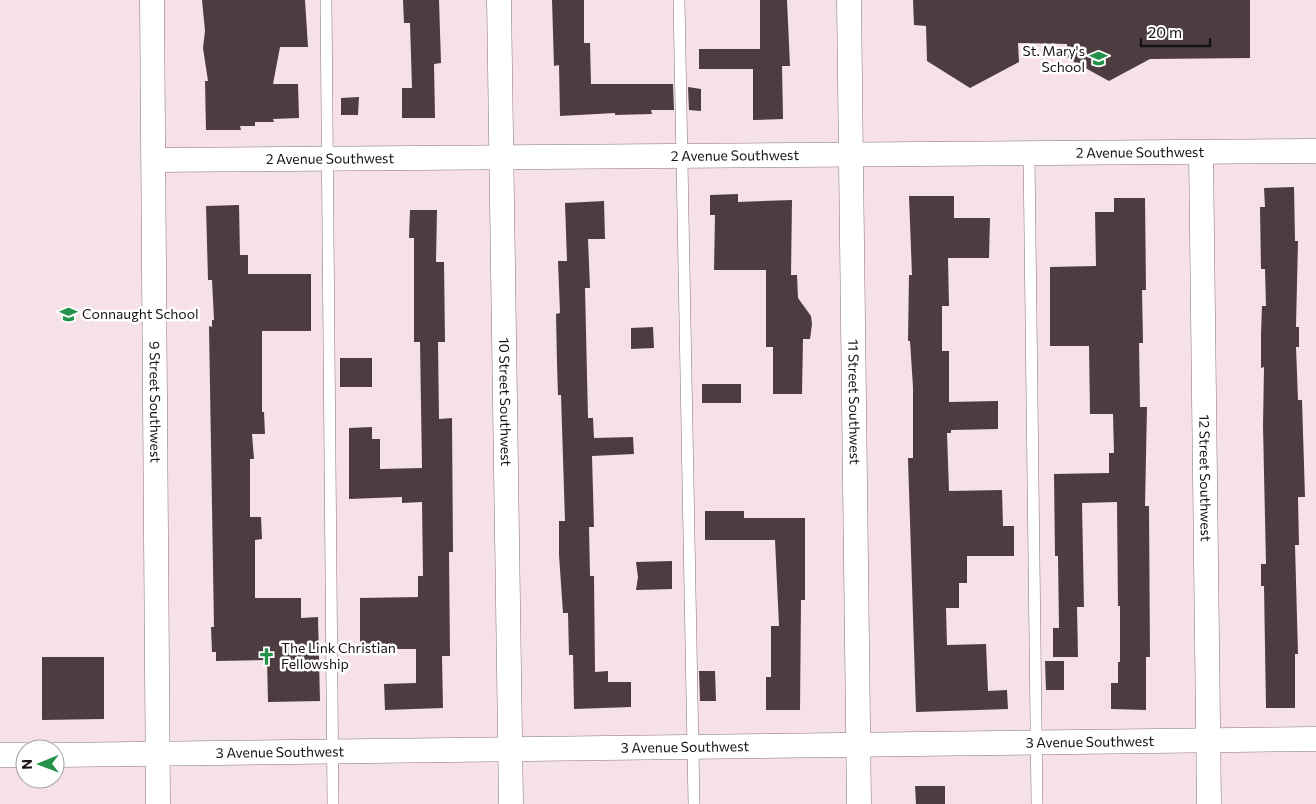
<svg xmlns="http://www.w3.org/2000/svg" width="1316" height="804" font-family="Commissioner,sans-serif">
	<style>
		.building { fill: #4d3d41 }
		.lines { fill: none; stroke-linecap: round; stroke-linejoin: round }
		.lane-casing { stroke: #87757a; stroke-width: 12 }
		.street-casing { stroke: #87757a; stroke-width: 25 }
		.lane { stroke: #fff; stroke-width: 11 }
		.street { stroke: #fff; stroke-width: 24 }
		.labels { text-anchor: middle; stroke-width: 5; stroke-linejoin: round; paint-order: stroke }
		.poi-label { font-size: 14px; fill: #191214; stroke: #fff; text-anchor: start }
		.street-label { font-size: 14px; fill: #191214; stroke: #fff }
	</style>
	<rect width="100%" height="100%" fill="#f5e1e6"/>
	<path class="building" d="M202,0H305L308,47H280L273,84H298L299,118L273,119L274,122H255V126H240L241,130H206L205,81H208L203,48L205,31Z
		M403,0H439L441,63L434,64L435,118H402V88H412L410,23H404Z
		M552,0H584V43H590L591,84H673L674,110H651L652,114L615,115V113L560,116L559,65L554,66Z
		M760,0H787L790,66H782L783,119L753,120V69H699V49H760Z
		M913,0H1250V58L1150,59L1109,81L1067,58V44L1018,43L1019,62L970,88L927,61L926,26L914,25Z
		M688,87L701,89V111L689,110Z
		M359,97L358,115H341V98Z
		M1294,187L1295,241H1298L1296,327H1299V347H1296L1298,400H1302L1305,497H1298L1299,545H1295L1298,654H1295V708H1266L1264,586H1261V564H1266L1263,426L1264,367L1261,368V334L1262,306H1266L1265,269H1261L1260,207H1265L1264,188Z
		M738,194V202L792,200L791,275H797L798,298L811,316L812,324L810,339H803L802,394H773V347H766V270H714L715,215H710V195Z
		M909,196H954V218H990L989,258H948L949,306H942V351H949V402L998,401V429L951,430V433H947L949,491L1002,490L1003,526H1014V556H967V583H959V608H946L947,645L986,644L988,691L1007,690L1008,709L916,712L908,458H913V387L910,341H908L909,275H912Z
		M1114,198H1145L1146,290H1142L1143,343H1139L1140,407H1147L1145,506H1149L1150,657H1146V710L1111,709V683H1118V662H1120V606H1118L1117,502L1082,503L1084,607H1077L1078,657H1053V628H1059L1058,556H1055L1054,474L1109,473V453H1114L1113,414H1090L1089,346H1050V267L1096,266L1095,212H1114Z
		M604,201L605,239H588L590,288H585L588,418H593L594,438L633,437L634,454L592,456L594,527H589L590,576H594L595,672L608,671V682H631V707L574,709L573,655H569L568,613H563L559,555V521H565L561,395H558L557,363L556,314L560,313L558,261H567L565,203Z
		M239,205L240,255H248V274H311V331H262V412H264L265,434H252L254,459H250V517H261L262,539L255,540V598H301V618L318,617L320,701L268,702L267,660L216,661V652H212L211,627H214L209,326L212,327V320H214L212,280H208L206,206Z
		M410,210H437L436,262H444L445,342H438L439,419L452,418L453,552H449L450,656H442L443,708L385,710L384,684L416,683V649H360V598L418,597V576H423L422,502L402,503V497L349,499V428L372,427V439H380V469L422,468L420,342H414V238H409Z
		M653,327L654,348L631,349V328Z
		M340,358H372V387H340Z
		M702,384H741V403H702Z
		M705,511H744V518H805V600H801L800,710H766V677H771V626H779L775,540H705Z
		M672,561V589L636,590L638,577L636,562Z
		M42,657H104V719L42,720Z
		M1045,661H1064V690H1046Z
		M699,671H715L716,701H700Z
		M915,786H945V804H916Z"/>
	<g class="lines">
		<defs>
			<path id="lane" d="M326,0L333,804
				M679,0L694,804
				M1029,154L1037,804"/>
			<g id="street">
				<path id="s1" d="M152,0L158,804"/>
				<path id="s2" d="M499,0L511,804"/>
				<path id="s3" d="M849,0L859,804"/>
				<path id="s4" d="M1201,152L1209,804"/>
				<path id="s5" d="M154,160L1316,151"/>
				<path d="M0,755H25"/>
				<path id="s6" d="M55,755L1316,739"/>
			</g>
		</defs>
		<use href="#lane" class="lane-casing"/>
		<use href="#street" class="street-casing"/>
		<use href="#lane" class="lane"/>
		<use href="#street" class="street"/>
	</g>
	<defs>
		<symbol id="school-bare" viewBox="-9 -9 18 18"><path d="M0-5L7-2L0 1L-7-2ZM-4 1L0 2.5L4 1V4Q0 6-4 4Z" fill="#25924b" stroke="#fff" stroke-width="2.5" paint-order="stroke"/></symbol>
		<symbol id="church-bare" viewBox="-9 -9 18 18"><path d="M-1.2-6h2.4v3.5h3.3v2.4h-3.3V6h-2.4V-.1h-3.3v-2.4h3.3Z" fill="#25924b" stroke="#fff" stroke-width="2.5" paint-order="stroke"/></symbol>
	</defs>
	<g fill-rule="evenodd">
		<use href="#school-bare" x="1086" y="46" width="25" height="25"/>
		<use href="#school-bare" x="56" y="302" width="25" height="25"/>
		<use href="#church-bare" x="254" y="644" width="25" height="25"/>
	</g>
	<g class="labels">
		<g class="poi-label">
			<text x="1085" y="56" text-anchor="end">St. Mary's<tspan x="1085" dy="16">School</tspan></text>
			<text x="82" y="319">Connaught School</text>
			<text x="281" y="653">The Link Christian<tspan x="281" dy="16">Fellowship</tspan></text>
		</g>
		<g class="street-label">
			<text dy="5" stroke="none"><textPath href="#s5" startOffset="986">2 Avenue Southwest</textPath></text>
			<text dy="5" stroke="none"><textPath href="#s5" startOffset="581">2 Avenue Southwest</textPath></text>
			<text dy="5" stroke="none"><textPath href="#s5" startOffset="176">2 Avenue Southwest</textPath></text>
			<text dy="5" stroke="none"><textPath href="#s1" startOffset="402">9 Street Southwest</textPath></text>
			<text dy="5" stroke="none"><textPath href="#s2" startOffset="402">10 Street Southwest</textPath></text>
			<text dy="5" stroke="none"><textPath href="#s3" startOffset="402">11 Street Southwest</textPath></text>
			<text dy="5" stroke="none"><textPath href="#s4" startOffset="326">12 Street Southwest</textPath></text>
			<text dy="5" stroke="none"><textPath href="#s6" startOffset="1035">3 Avenue Southwest</textPath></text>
			<text dy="5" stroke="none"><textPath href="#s6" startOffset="630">3 Avenue Southwest</textPath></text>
			<text dy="5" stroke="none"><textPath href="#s6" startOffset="225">3 Avenue Southwest</textPath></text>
		</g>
	</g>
	<g transform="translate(40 764) rotate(269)"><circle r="24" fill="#ffffff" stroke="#a3a0a1"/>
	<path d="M0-4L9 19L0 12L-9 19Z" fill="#25924b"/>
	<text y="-8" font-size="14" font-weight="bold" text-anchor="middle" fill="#191214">N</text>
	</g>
	<path d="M1141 38v8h69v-8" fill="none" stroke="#191214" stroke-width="2.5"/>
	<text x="1148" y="38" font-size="15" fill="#191214" stroke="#ffffff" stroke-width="4" paint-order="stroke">20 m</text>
</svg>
